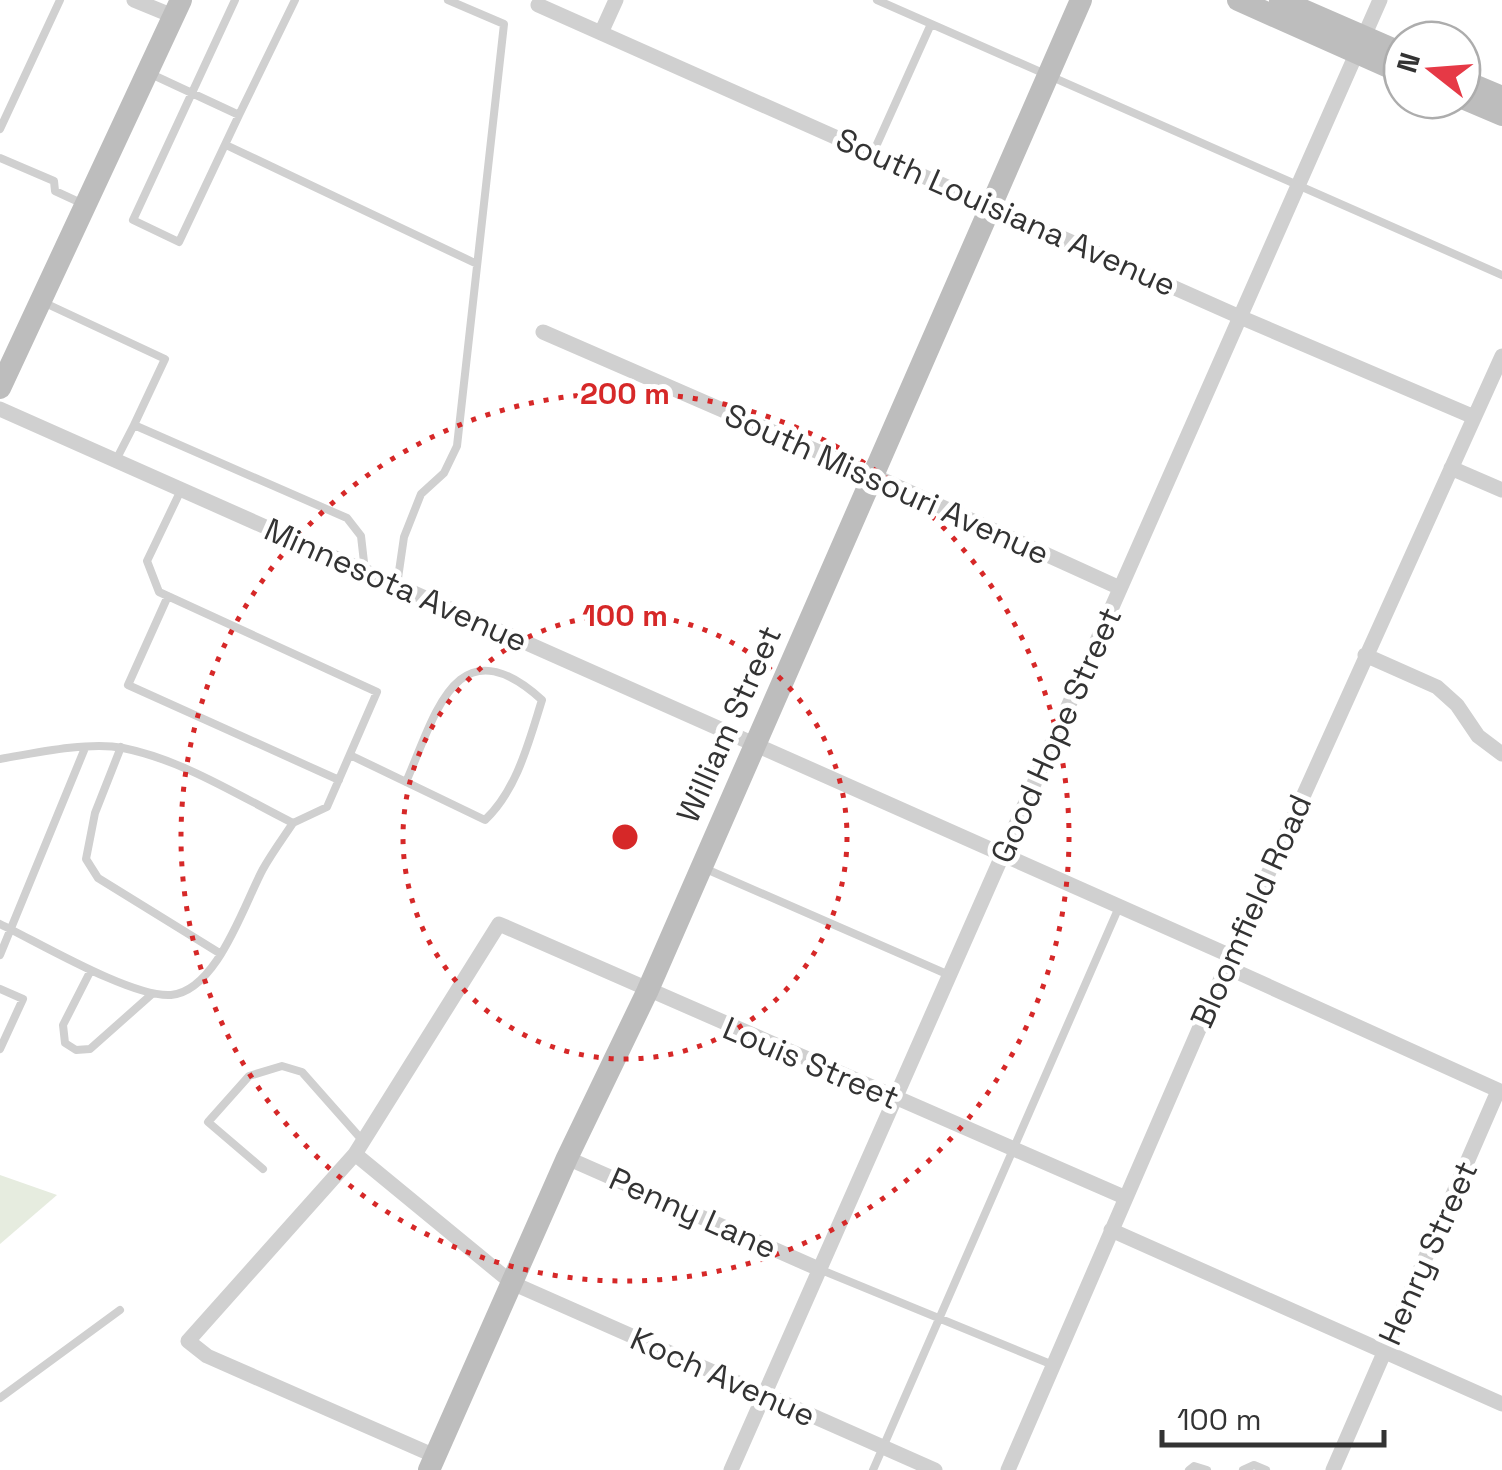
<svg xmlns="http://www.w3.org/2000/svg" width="1502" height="1470" font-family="'Space Grotesk',sans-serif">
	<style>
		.green { fill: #e6ecdf }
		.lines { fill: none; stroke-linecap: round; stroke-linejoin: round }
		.lane { stroke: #d0d0d0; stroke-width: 8 }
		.street { stroke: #d0d0d0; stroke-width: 15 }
		.secondary { stroke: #bdbdbd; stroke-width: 22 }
		.ring { fill: none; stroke: #d62828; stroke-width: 5; stroke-dasharray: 5 10 }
		.labels { text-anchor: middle; stroke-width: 10; stroke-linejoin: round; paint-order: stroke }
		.street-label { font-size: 32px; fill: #333; stroke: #fff }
		.centre { fill: #d62828; stroke: #fff; stroke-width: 5 }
		.ring-label { font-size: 30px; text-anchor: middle; font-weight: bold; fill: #d62828; stroke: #fff; stroke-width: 10; stroke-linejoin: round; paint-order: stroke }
	</style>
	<rect width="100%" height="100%" fill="#fff"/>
	<path class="green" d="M0,1175L57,1195L0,1244Z"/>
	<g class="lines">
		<path class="lane" d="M235,0L133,220L179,242L239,115
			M877,0L1502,275
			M151,74L239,115L295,0
			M0,129L60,0
			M226,145L477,264
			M873,153L931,24
			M0,158L54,181L55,191L81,203
			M45,303L165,359L134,425
			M116,460L134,425L347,518L361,536L365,571
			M181,490L147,561L159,592L377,692L327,807L293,823
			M397,585L404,537L421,494L444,473L457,446L504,24L448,0
			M168,596L128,685L339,780
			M121,747L95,813L86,859L98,878L221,954
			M350,755L485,820C517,790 529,741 542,700C456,622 435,716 406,782
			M0,759C34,753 90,741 123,748C183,760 239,796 293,823C283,838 272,853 263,869C244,904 217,991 171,995C132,998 38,942 0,924
			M706,869L949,975
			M0,955L85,748
			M91,970L63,1025L65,1043L76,1050L90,1049L152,994
			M0,989L23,999L0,1049
			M263,1169L208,1122L249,1076L282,1066L302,1072L363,1141
			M819,1269L1053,1365
			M0,1398L120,1310
			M873,1470L1119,907
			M1189,1470L1194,1466L1207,1470
			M1243,1470L1254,1465L1266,1470"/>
		<path class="street" d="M134,0L173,16
			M538,5L1240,317L1474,417
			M601,33L616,0
			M543,332L874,476L1120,588
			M0,409L1231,956
			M1451,468L1502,490
			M1365,655L1437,687L1457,705L1478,736L1502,754
			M1226,967L1502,1092
			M355,1154L512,1283L935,1470
			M567,1158L819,1269
			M1111,1230L1502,1404
			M435,1456L207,1356L188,1341L355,1154L499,924L1124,1197
			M731,1470L1380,0
			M1008,1470L1226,967L1502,356
			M1333,1470L1498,1091"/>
		<path class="secondary" d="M1238,0L1402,73
			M1280,0L1402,53
			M1462,80L1502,97
			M1462,98L1502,115
			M0,388L181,0
			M429,1470L567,1158L647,992L1081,0"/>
	</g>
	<g class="ring">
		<circle cx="625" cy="837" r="222"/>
		<circle cx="625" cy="837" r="444"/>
	</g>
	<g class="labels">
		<g class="street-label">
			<text transform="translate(1006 212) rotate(24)" y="11">South Louisiana Avenue</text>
			<text transform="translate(887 484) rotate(24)" y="11">South Missouri Avenue</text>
			<text transform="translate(396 585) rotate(24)" y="11">Minnesota Avenue</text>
			<text transform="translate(729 724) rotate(-66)" y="11">William Street</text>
			<text transform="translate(1056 735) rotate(-66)" y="11">Good Hope Street</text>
			<text transform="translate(1251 911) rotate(-66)" y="11">Bloomfield Road</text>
			<text transform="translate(811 1063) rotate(23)" y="11">Louis Street</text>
			<text transform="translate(693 1213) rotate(24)" y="11">Penny Lane</text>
			<text transform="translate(1428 1253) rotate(-66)" y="11">Henry Street</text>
			<text transform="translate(723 1377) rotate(24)" y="11">Koch Avenue</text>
		</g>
	</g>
	<circle cx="625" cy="837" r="15" class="centre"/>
	<g class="ring-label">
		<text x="625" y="404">200 m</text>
		<text x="625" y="626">100 m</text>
	</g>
	<g transform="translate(1432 70) rotate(287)"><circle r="48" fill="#ffffff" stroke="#adadad" stroke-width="2.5"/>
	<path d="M0-8L18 38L0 25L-18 38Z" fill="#e63946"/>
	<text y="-15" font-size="28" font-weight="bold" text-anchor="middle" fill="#333333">N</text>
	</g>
	<path d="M1162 1430v15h222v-15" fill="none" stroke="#333333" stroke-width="5"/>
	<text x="1177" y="1430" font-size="30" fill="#333333" stroke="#ffffff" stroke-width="8" paint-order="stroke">100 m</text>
</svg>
